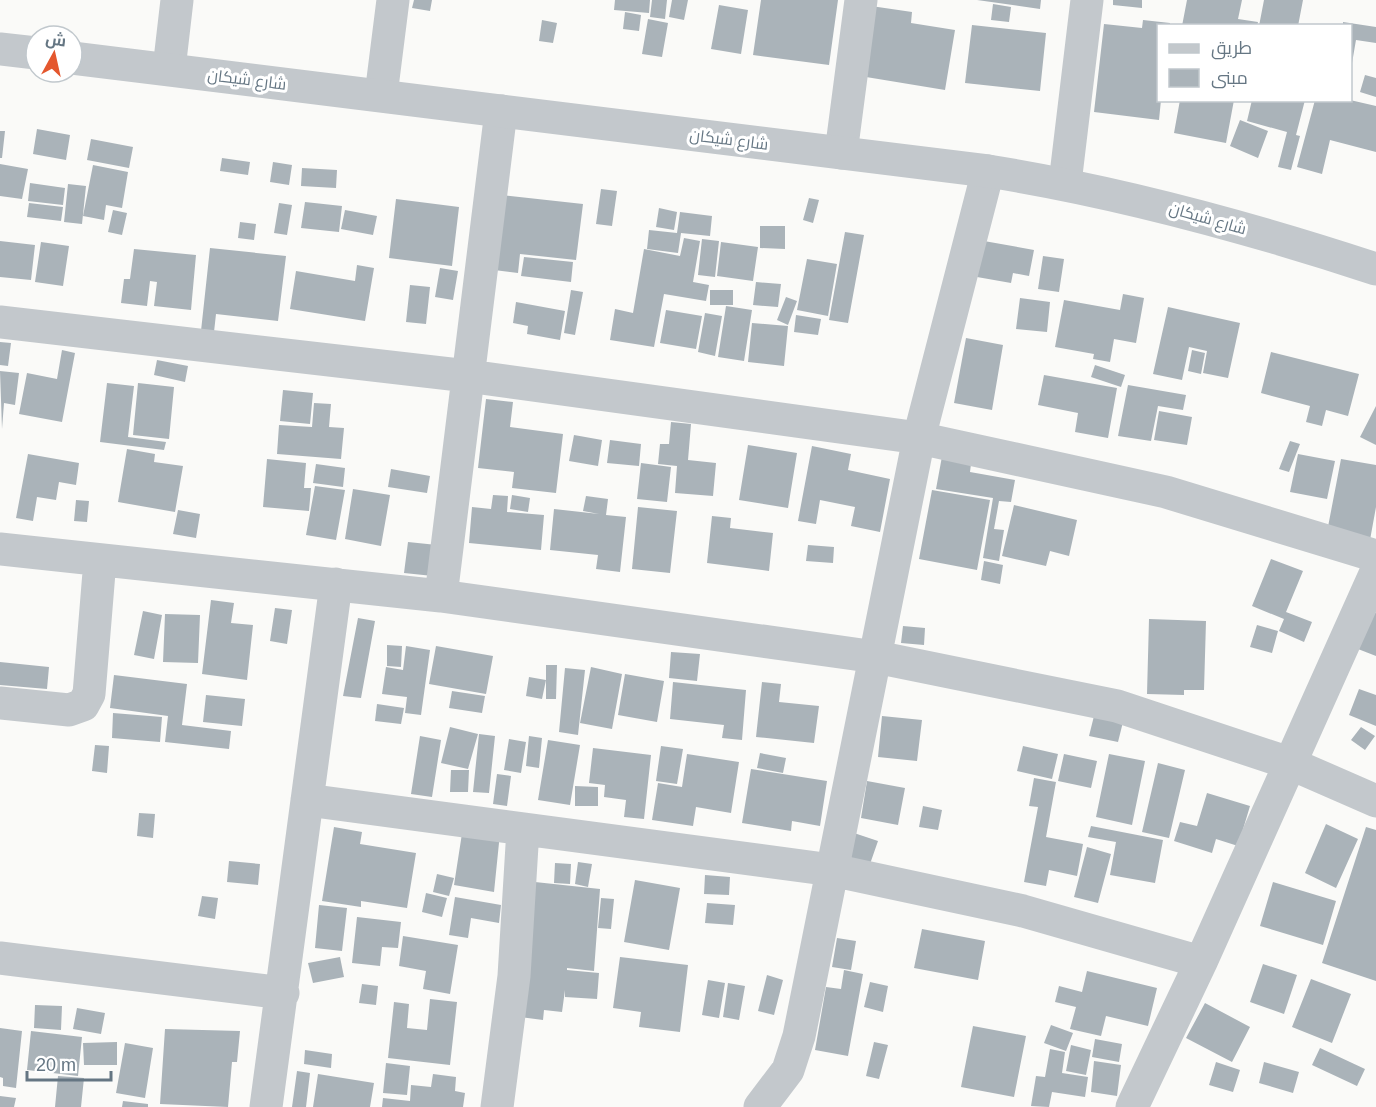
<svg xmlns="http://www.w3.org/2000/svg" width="1376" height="1107" font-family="Arial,Cairo,sans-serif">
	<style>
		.building { fill: #aab3b9 }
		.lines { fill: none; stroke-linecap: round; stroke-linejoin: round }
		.minor { stroke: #c3c8cc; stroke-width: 33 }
		.tertiary { stroke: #c3c8cc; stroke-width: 33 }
		.labels { text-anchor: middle; stroke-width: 6; stroke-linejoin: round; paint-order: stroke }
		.street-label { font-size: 16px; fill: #657683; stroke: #fff }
	</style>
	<rect width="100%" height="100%" fill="#fafaf8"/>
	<path class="building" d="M414,0H432L430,11L412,8Z
		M615,0H650L649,13L614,10Z
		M652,0H667L665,19L650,17Z
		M672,0H688L684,20L669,17Z
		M761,0H838L829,65L753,55Z
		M977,0H1041L1040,9Z
		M1113,0H1142V8L1113,5Z
		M1187,0H1242L1238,19L1258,22L1257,26H1182Z
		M1264,0H1303L1298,26H1259Z
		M993,4L1011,7L1009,22L991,20Z
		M719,5L748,10L741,54L711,49Z
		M871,6L912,12L911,23L955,30L945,90L860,76Z
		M625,12L641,15L639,31L623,29Z
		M648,19L668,23L662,57L642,54Z
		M542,20L557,23L553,43L539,41Z
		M1143,20L1170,23V26H1158V100H1161L1159,120L1094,112L1104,24L1142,28Z
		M1343,22L1376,27V43L1356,40L1352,63L1350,26H1343Z
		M972,25L1046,33L1040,91L965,83Z
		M1365,75L1376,78V97L1360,92Z
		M1180,100H1234L1226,143L1174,133Z
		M1252,100H1305L1296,135L1300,136L1291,170L1278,167L1287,132L1247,121Z
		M1315,100H1350L1376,106V152L1330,140L1322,174L1297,167Z
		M1240,120L1268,131L1258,158L1230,146Z
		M37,129L70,135L66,160L33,154Z
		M0,131H5L2,158H0Z
		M91,139L133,147L129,168L87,160Z
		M222,158L250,162L248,175L220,171Z
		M273,162L292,165L289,185L270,182Z
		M0,164L28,169L22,199L0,196Z
		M93,165L128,172L122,208L106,205L104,220L83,216Z
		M302,168L337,170L336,188L301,186Z
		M30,183L65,188L63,205L28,201Z
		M68,184L86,186L82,224L64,222Z
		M601,189L617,191L612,226L596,224Z
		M502,195L583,204L576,260L520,254L518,273L494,270Z
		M809,198L819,200L813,223L803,220Z
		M396,199L459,207L452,266L389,258Z
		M305,202L342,206L339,232L301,228Z
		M29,203L63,207L61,221L27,217Z
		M279,203L292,205L287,235L274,233Z
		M659,208L677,212L674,230L656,227Z
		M113,210L127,213L122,235L108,232Z
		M345,210L377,216L373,235L341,229Z
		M680,212L712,216L710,236L681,233L678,253L647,249L649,230L677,233Z
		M240,222L256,224L254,240L238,238Z
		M760,226H785V249L760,248Z
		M845,232L864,235L848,323L829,320Z
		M684,238L700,241L693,282L709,285L706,301L664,294L654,347L610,340L615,309L633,313L644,249L680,256Z
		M702,239L719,241L715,277L698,275Z
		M0,241L35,245L31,280L0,277Z
		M984,241L1034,250L1029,276L1013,273L1011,283L977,277Z
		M41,242L69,246L63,286L35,282Z
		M721,242L758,247L753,281L717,276Z
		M210,248L286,256L278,321L216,314L214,332L201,331Z
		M134,249L196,255L191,310L154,306L157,282L150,281L147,306L121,303L124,279H130Z
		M1043,256L1064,259L1059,292L1038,289Z
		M524,257L573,262L571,282L521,276Z
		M807,259L837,264L828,316L797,310Z
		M357,265L374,268L365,321L290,309L296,271L355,281Z
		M440,268L458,271L453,300L435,297Z
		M756,282L781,284L778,307L753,305Z
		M410,285L430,287L426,324L406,322Z
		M571,290L583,292L575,335L564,333Z
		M710,290H733V305H710Z
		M1123,294L1144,298L1136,343L1114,339L1110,362L1093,359L1094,354L1055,347L1064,300L1120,310Z
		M786,297L797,301L788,325L777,320Z
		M1020,298L1050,302L1047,332L1016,329Z
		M516,302L565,311L560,340L527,334L528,326L513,323Z
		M726,306L752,310L744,361L718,357Z
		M1168,307L1240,323L1228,378L1203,373L1207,351L1189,347L1182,380L1153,374Z
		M666,310L702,316L696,349L660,343Z
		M705,313L722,316L715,356L698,352Z
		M796,315L821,319L818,335L794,332Z
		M752,323L788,326L784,366L748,362Z
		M966,338L1003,345L992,410L954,403Z
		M0,342L11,343L8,366L0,365Z
		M62,350L75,353L62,422L19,414L27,373L57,379Z
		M1192,350L1205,353L1201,374L1188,371Z
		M1271,352L1359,374L1348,416L1326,410L1322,426L1306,422L1310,406L1261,393Z
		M157,360L188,366L185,382L154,375Z
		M1095,365L1125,375L1121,387L1091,377Z
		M0,371L19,373L15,405L4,403L2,429Z
		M1044,375L1117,388L1108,438L1075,432L1078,413L1038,405Z
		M107,383L134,386L128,437L166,442L164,450L100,442Z
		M138,383L174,387L169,439L133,435Z
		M1128,385L1186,395L1183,410L1158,406L1151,441L1118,436Z
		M283,390L313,393L310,424L280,421Z
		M486,399L513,402L510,427L563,434L556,493L512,488L514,472L478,468Z
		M314,403L331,404L329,427L344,428L341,459L277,454L279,425L312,427Z
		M1376,406V445L1360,437Z
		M1159,411L1192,417L1187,445L1154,440Z
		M671,422L691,424L688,460L716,463L713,496L675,493L677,466L658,464L660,444H669Z
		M574,435L602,440L598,466L569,461Z
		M610,440L641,444L639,466L607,463Z
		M1290,441L1300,444L1289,472L1279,469Z
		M748,445L797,453L788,508L739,500Z
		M812,446L851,454L848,470L890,479L880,532L851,526L855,507L820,500L816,524L798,521Z
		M127,449L155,454L154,462L183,466L175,512L118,502Z
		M943,451L972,456L970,472L1015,480L1011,502L999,501L994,529L1004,530L999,561L983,558L993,498L936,489Z
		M28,454L79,463L76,485L59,482L56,500L37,497L33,521L16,518Z
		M1298,454L1335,461L1327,499L1290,492Z
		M267,459L306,463L304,488H311L309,511L263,507Z
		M1341,459L1376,465V507L1370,540L1327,532Z
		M641,463L671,467L667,502L637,499Z
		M316,464L345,468L343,487L313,483Z
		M391,469L430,476L427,493L388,487Z
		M315,486L345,490L336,540L306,535Z
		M353,489L390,495L381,546L345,539Z
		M932,490L990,500L977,570L919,559Z
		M493,495L508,496L507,512L544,515L541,550L469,543L472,507L491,509Z
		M512,495L530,498L528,512L510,509Z
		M586,496L608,499L606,515L626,517L620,572L596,569L598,555L550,550L554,509L599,514L583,511Z
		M76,500L89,501L87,522L74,521Z
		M1014,505L1077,520L1069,556L1050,551L1046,566L1002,556Z
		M638,507L677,511L670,573L632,569Z
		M178,510L200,514L196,538L173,534Z
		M712,516L731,518L730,528L773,533L769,571L707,563Z
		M408,542L437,545L433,576L404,573Z
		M808,545L834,547L833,563L806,561Z
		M1271,559L1303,571L1286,612L1312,622L1304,642L1279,631L1284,619L1252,606Z
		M984,561L1003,565L1000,584L981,580Z
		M211,600L234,603L231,623L253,625L247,680L202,674Z
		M275,608L292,610L287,644L270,641Z
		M143,611L162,615L154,659L134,655Z
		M1373,612L1376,613V656L1358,649Z
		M165,614L200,615L198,663L163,662Z
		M358,618L375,621L361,698L343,696Z
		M1149,619L1206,621L1204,690H1184V695L1147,694Z
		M1257,625L1278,631L1272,653L1250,647Z
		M903,626L925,628L924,645L901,643Z
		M387,645L402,646L401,667L387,666Z
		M406,646L430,650L421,715L405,713L407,697L382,694L386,667L403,670Z
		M436,646L493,656L486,694L429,684Z
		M671,652L700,654L697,681L669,678Z
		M0,662L49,667L47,689L0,685Z
		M546,665H557L556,699H546Z
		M591,667L622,674L612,729L580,723Z
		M565,668L585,670L578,735L559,732Z
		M625,674L664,681L657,722L618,715Z
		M114,675L187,684L182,725L231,731L229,749L165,742L168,716L110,708Z
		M529,677L546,680L542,699L526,696Z
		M673,682L746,690L742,740L722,738L724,725L670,719Z
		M762,682L781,684L779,702L819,706L814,743L756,737Z
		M1359,689L1376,695V726L1349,715Z
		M452,691L485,696L482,713L449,708Z
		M206,695L245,699L242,726L203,722Z
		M377,704L404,708L401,724L375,721Z
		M113,713L162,717L160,742L112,738Z
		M882,716L922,720L917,761L878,757Z
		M1094,716L1123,722L1118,742L1089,736Z
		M450,727L478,734L468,769L441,763Z
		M1361,727L1375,736L1365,750L1351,740Z
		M479,734L495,736L489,793L473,792Z
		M420,736L441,740L432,797L411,794Z
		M529,736L542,738L539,768L526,766Z
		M509,739L526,742L521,773L504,770Z
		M548,740L580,745L570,805L538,800Z
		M95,745L109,746L107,773L92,771Z
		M661,746L683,749L677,784L656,781Z
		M1023,746L1058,754L1052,779L1017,771Z
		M593,748L651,755L644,819L624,817L626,800L604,797L605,785L589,783Z
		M760,753L786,758L783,773L757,768Z
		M687,754L739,762L731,813L696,807L693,826L652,820L658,783L682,787Z
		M1064,754L1097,761L1091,788L1058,781Z
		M1109,754L1145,761L1132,825L1096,817Z
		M1158,763L1185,770L1169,838L1142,832Z
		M751,769L827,781L820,826L792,821L791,831L742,823Z
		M451,770H469L468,792H450Z
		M497,774L511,776L507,806L493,804Z
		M1034,778L1056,782L1046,837L1083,844L1077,876L1049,870L1046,886L1024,882L1038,807L1029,806Z
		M867,781L905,788L898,825L861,818Z
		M575,786L598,787V806H575Z
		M1207,793L1250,806L1238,846L1216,839L1212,853L1174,841L1180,822L1197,826Z
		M923,806L942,810L938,830L919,827Z
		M139,813L155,814L153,838L137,836Z
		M1326,824L1358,839L1336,888L1305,873Z
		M1091,826L1163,840L1155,883L1110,875L1116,842L1088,837Z
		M334,827L362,832L360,844L416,853L407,908L361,901V907L322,901Z
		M463,827L500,833L494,892L454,885Z
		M1366,827L1376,830V981L1322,963Z
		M851,832L878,841L870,864L843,855Z
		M1087,847L1111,854L1098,903L1074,897Z
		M229,861L260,864L258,885L227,882Z
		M578,862L592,864L588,887L575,884Z
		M555,863L571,864L570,884L554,883Z
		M437,874L454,878L449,896L433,892Z
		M705,875L730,877L729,895L704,894Z
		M635,880L680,888L669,950L624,942Z
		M535,882L600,889L594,971L567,968V970L599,973L597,999L565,997V990L562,1012L544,1010L543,1020L520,1017Z
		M1273,882L1336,901L1323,945L1260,926Z
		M426,893L447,898L442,917L422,912Z
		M202,896L218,898L215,919L198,916Z
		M455,897L501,905L499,923L471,918L468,938L449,935Z
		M601,898L614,899L611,929L598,928Z
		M707,903L735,905L733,925L705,923Z
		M319,905L347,908L342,951L315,948Z
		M357,917L401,922L398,948L382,947L380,966L352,963Z
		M922,929L985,941L978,980L914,968Z
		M403,936L458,945L450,994L423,989L426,971L399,966Z
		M837,938L856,941L851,970L832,967Z
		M340,957L344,977L313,983L308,963Z
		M620,957L688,965L680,1032L639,1027L641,1012L613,1008Z
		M1263,964L1297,975L1284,1014L1250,1002Z
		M844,970L863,974L848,1056L815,1050L826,987L841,989Z
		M1087,971L1157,988L1148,1026L1106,1016L1101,1036L1070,1029L1076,1007L1055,1002L1059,986L1082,992Z
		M767,975L783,980L774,1015L758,1011Z
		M1311,979L1351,994L1332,1043L1292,1027Z
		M708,980L725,983L719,1018L702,1015Z
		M870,982L888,986L883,1012L864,1007Z
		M728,983L745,986L739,1020L723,1017Z
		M362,984L378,986L376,1005L359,1003Z
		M430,999L457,1002L450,1065L388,1058L394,1002L409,1004L407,1028L427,1030Z
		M1205,1003L1250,1027L1232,1062L1186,1038Z
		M35,1005L62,1006L61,1030L34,1028Z
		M77,1008L105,1013L101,1034L73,1029Z
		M1051,1025L1073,1033L1066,1051L1044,1043Z
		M973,1026L1026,1036L1014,1097L961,1087Z
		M0,1028L22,1031L16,1088L3,1086V1078L0,1077Z
		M165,1029L240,1031L237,1062H232L228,1107L160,1104Z
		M31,1031L82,1037L78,1076L27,1070Z
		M1095,1039L1122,1044L1119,1062L1092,1057Z
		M117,1042V1065H84L83,1043Z
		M874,1042L888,1045L879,1079L866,1076Z
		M125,1043L153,1048L145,1098L116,1093Z
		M1071,1045L1091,1050L1086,1075L1066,1071Z
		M1320,1048L1365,1069L1357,1086L1312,1065Z
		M1050,1049L1065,1052L1062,1073L1088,1077L1085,1097L1052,1092L1049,1107L1031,1106L1036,1076L1045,1077Z
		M305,1050L332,1054L331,1068L304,1064Z
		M1094,1061L1121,1065L1117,1096L1091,1092Z
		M1216,1062L1240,1070L1233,1092L1209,1085Z
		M1264,1062L1299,1072L1293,1093L1259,1083Z
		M386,1063L410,1066L407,1095L383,1093Z
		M297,1071L310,1073L306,1107H292Z
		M318,1074L374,1083L370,1107H313Z
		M433,1074L456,1077L455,1091L465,1093L463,1107H382L383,1098L410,1101L411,1085L431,1087Z
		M58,1076L84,1078L81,1107H55Z
		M0,1096L16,1098L14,1107H0Z
		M123,1101L148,1104V1107H122Z"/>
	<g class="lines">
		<path class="minor" d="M169,69L177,0
			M381,95L393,0
			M841,153L861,0
			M1065,183L1087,0
			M0,322L468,376L919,438L1166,492L1376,556
			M0,549L441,596L876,657L1117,706L1289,763L1376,801
			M441,596L501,111
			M0,703L69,710L83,705L89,694L100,560
			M307,800L832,870L1023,911L1201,962
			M0,958L283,993
			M266,1107L336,584
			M497,1107L514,976L523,829
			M760,1107L788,1070L799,1036L919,438L988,171
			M1132,1107L1201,962L1376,572"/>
		<path class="tertiary" d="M0,49L36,53
			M72,58L988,171C1121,192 1248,227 1376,269"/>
	</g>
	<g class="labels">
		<g class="street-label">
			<text transform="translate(247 79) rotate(7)" y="6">شارع شيكان</text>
			<text transform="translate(729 139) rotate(7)" y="6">شارع شيكان</text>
			<text transform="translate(1208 218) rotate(16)" y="6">شارع شيكان</text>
		</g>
	</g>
	<rect x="1157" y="24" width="195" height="78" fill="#ffffff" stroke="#c1c8cd" stroke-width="1.5"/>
	<rect x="1169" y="44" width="30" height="9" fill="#c3c8cc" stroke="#c1c8cd" stroke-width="1.5"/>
	<text x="1211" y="54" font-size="18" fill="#657683">طريق</text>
	<rect x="1169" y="69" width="30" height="18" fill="#aab3b9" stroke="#c1c8cd" stroke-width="1.5"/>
	<text x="1211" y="84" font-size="18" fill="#657683">مبنى</text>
	<g transform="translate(54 54) rotate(8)"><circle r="28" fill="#ffffff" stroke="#c1c8cd" stroke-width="1.5"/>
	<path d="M0-4.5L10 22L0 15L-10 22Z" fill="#e4572e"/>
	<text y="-9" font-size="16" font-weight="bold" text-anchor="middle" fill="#657683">ش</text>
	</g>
	<path d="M27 1071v9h84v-9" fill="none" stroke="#657683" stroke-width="3"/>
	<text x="36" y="1071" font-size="18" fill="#657683" stroke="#ffffff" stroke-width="4.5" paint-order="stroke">20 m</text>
</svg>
